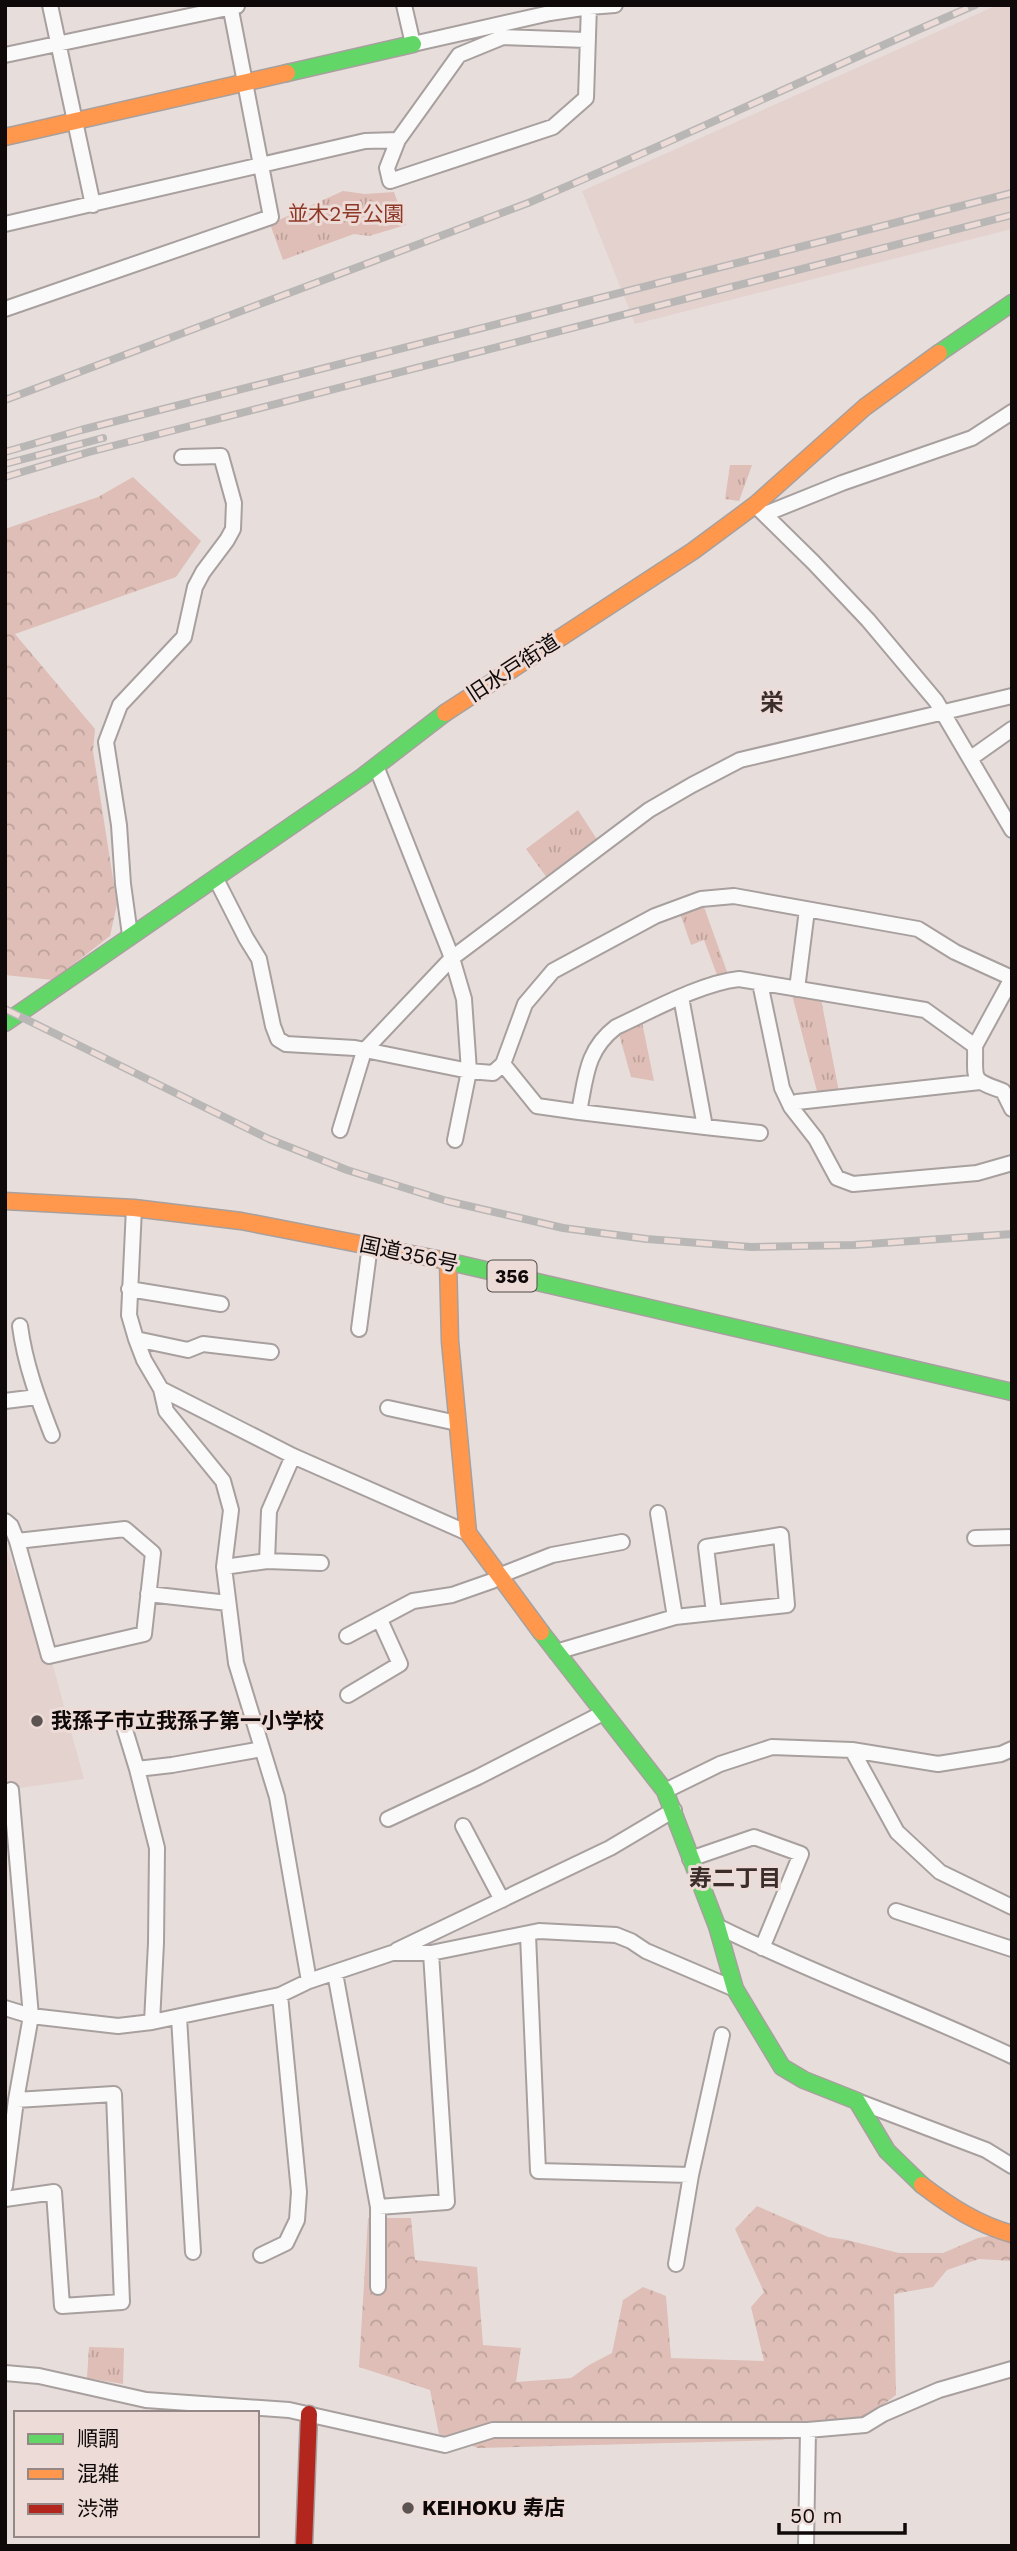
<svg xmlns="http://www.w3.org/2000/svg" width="1017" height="2551" font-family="'Work Sans','Noto Sans JP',sans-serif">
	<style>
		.built { fill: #e4d2ce }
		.grass { fill: url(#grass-tufts) }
		.forest { fill: url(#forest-crowns) }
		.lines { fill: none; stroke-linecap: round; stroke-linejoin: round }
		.street-casing { stroke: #a7a09e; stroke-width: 18 }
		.fast-casing { stroke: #a7a09e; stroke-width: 19 }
		.slow-casing { stroke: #a7a09e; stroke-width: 19 }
		.jam-casing { stroke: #a7a09e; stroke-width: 19 }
		.street { stroke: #fbfafa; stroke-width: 14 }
		.fast { stroke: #63d668; stroke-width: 16 }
		.slow { stroke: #ff974d; stroke-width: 16 }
		.jam { stroke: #b3261e; stroke-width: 16 }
		.rail-casing { stroke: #b9b7b6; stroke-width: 8 }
		.rail { stroke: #ecdbd7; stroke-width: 5; stroke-dasharray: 16; stroke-linecap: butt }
		.poi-dot { fill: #5b5453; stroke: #ecdbd7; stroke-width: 2.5 }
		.labels { text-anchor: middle; stroke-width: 6; stroke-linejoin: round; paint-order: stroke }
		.shield { fill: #ecdbd7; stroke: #514947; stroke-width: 2 }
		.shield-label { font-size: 19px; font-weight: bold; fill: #0f0a09 }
		.park-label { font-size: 21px; fill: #8e3928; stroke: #ecdbd7 }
		.street-label { font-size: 21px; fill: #0f0a09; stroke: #ecdbd7 }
		.poi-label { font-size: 21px; font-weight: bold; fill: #0f0a09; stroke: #ecdbd7; text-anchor: start }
		.neighbourhood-label { font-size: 23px; font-weight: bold; fill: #3a2d2a; stroke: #ecdbd7 }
		.quarter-label { font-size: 24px; font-weight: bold; fill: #3a2d2a; stroke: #ecdbd7 }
	</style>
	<defs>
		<pattern id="grass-tufts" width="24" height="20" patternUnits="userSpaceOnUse" patternTransform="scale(1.75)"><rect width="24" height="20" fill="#debeb6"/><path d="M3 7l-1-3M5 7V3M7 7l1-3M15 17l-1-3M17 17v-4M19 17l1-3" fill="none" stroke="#bda29b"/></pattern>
		<pattern id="forest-crowns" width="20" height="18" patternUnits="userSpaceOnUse" patternTransform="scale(1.75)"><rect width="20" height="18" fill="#debeb6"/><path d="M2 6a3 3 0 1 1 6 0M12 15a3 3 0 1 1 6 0" fill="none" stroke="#bda29b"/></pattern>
	</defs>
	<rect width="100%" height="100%" fill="#e7dedc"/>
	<path class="built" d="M997,5H1012V229L635,324L582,191Z
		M5,1546L30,1611L46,1663L52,1662L84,1779L5,1790Z"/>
	<path class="grass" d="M343,191L365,194L394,192L406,225L369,236L354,234L283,260L270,224Z
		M730,465H752L739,501L725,499Z
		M578,810L598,841L547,878L526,849Z
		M703,904L730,980L720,983L704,940L691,945L680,913Z
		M790,987L808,990V999H821L840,1097L819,1099Z
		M642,1022L654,1081L631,1077L619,1034Z
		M89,2347L124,2348L123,2384L87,2378Z"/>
	<path class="forest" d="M133,477L201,541L176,577L15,634L95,729L93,751L117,904L110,936L53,980L5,975V529L98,497Z
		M757,2206L828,2237L847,2240L899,2253H943L978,2238L1012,2232V2261L979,2259L947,2270L933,2287L894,2294L896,2395L867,2417L782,2440L478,2448L439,2434L430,2390L359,2367L368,2218H411L415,2260L477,2267L483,2345L521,2348L516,2382L571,2378L589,2365L612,2353L623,2300L643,2287L666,2296L671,2358L764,2361L751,2307L764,2292L735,2229Z"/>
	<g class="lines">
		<defs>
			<path id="street" d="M50,5L93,205
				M404,5L413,44L550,13L589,7L615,5
				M586,40L503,37L459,55L398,140L387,168L390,181L553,127L586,98L589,5
				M5,55L237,6
				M5,224L365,141L398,140
				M5,309L271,217L230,5
				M755,505L813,562L868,620L936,701L1012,830
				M765,514L842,483L972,438L1012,412
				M971,758L1012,729
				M376,766L452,958L464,999L469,1071L455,1140
				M216,879L246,938L259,959L273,1026L278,1039L286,1044L355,1048L469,1071L493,1073L503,1064L525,1004L553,971L655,916L701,899L734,896L918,929L955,952L1012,978
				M130,935L123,884L119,825L106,742L120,705L184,637L195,587L203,572L227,540L233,529L234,503L221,456L182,457
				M760,983L782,1088L791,1107L816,1139L837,1178L853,1184L977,1173L1012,1163
				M797,989L807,910
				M975,1046C976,1080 969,1079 1003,1091L1012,1109
				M503,1064L537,1106L579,1112C586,1077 586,1050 616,1027C651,1011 701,983 739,979L925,1010L975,1046L1012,978
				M791,1107L797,1102L980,1082
				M579,1112L705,1127L681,997
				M705,1127L760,1133
				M340,1130L364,1051L452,958L649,810L692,785L740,760L1012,696
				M134,1208L129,1315L136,1339L144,1360L161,1389L166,1411L223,1481L231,1510L224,1567L236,1663L277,1797L309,1981
				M129,1289L221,1304
				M20,1326C25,1364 38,1399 52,1435
				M359,1329L370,1245
				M136,1339L188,1350L203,1344L271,1352
				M161,1389L293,1456L468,1533
				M5,1401L37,1397
				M388,1408L457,1423
				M658,1513L675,1617
				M5,1521L11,1526L17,1541L49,1656L144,1634L153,1553L125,1529L17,1541
				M975,1538L1012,1537
				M267,1561L269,1511L293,1456
				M224,1567L267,1561L321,1563
				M148,1594L228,1603
				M347,1636L413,1601L452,1595L492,1581L501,1575L552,1555L622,1542
				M556,1652L675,1617L787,1605L781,1535L706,1547L714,1613
				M348,1695L400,1664L380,1620
				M122,1720L137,1769L157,1848L156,1943L152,2022
				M852,1750L897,1832L940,1872L1012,1907
				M137,1769L172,1765L262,1749
				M665,1791L720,1764L772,1747L852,1750L938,1764L1001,1754L1012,1749
				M388,1819L478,1777L603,1713
				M463,1826L502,1900
				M690,1859L754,1837L801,1854L762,1948
				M896,1911L1012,1949
				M717,1926C813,1974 915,2010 1012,2056
				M528,1935L538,2171L691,2175
				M397,1950L610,1848L674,1810
				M335,1973L378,2207V2287
				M5,2008L31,2016L118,2026L152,2022L280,1995L309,1981L392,1953H431L539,1931L616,1935L631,1941L646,1951L735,1989
				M179,2017L193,2252
				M857,2101L986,2150L1012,2166
				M5,2186L16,2100L31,2016L11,1790
				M5,2199L54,2192L62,2306L122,2302L114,2094L16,2100
				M378,2207L447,2202L431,1953
				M261,2255L286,2243L297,2220L299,2192L280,1995
				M676,2264L691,2175L722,2035
				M5,2373L39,2376L146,2400L289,2410L445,2445L493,2430H808L865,2425L883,2414L939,2390L1012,2369
				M806,2546L808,2430"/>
			<path id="fast" d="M287,73L413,44
				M939,353L1012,303
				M5,1023L362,777L445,713
				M442,1260L1012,1392
				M541,1632L665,1791L717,1926L735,1989L782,2067L804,2080L857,2101L887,2151L922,2185"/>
			<path id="slow" d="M5,137L287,73
				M445,713L693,551L755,505L865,407L939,353
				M5,1201L134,1208L241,1221L442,1260
				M448,1261L450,1341L468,1533L541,1632
				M922,2185C951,2207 977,2224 1012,2234"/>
			<path id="jam" d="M304,2546L309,2414"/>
		</defs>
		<use href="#street" class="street-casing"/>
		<use href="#fast" class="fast-casing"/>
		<use href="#slow" class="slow-casing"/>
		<use href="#jam" class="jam-casing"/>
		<use href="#street" class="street"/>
		<use href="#fast" class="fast"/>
		<use href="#slow" class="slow"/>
		<use href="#jam" class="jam"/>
		<defs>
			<path id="rail" d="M5,400L528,203C678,140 825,69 975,5
				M5,452L81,430L1012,193
				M5,464L103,438
				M5,477L89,452L1012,215
				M5,1009L269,1139L347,1170L447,1201L563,1228L647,1239L751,1247L854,1245L1012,1234"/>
		</defs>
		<use href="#rail" class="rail-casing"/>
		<use href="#rail" class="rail"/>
	</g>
	<g class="poi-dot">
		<circle cx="37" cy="1721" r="7"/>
		<circle cx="408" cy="2508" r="7"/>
	</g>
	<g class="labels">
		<rect class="shield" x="487.5" y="1260.5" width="49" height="31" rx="5"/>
		<g class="shield-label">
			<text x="512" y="1283">356</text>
		</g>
		<g class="park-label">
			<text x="346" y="221">並木2号公園</text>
		</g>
		<g class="street-label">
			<text transform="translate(513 668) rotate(-33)" y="7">旧水戸街道</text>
			<text transform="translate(409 1254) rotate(12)" y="7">国道356号</text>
		</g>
		<g class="poi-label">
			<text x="51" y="1728">我孫子市立我孫子第一小学校</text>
			<text x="422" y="2515">KEIHOKU 寿店</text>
		</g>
		<g class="neighbourhood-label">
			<text x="735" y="1886">寿二丁目</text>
		</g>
		<g class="quarter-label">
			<text x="772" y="711">栄</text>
		</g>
	</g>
	<rect width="1017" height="2551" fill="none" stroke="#0f0a09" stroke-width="14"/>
	<rect x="14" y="2411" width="245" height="126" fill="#ecdbd7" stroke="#948785" stroke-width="2"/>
	<rect x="28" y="2434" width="35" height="10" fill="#63d668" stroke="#948785" stroke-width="2"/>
	<text x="77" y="2446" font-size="21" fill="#0f0a09">順調</text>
	<rect x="28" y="2469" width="35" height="10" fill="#ff974d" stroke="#948785" stroke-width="2"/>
	<text x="77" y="2481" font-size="21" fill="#0f0a09">混雑</text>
	<rect x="28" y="2504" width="35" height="10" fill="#b3261e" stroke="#948785" stroke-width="2"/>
	<text x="77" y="2516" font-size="21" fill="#0f0a09">渋滞</text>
	<path d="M779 2523v10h126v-10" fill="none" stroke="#0f0a09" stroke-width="3.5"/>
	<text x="790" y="2523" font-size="21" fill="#0f0a09" stroke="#ecdbd7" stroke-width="5" paint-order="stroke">50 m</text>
</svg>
